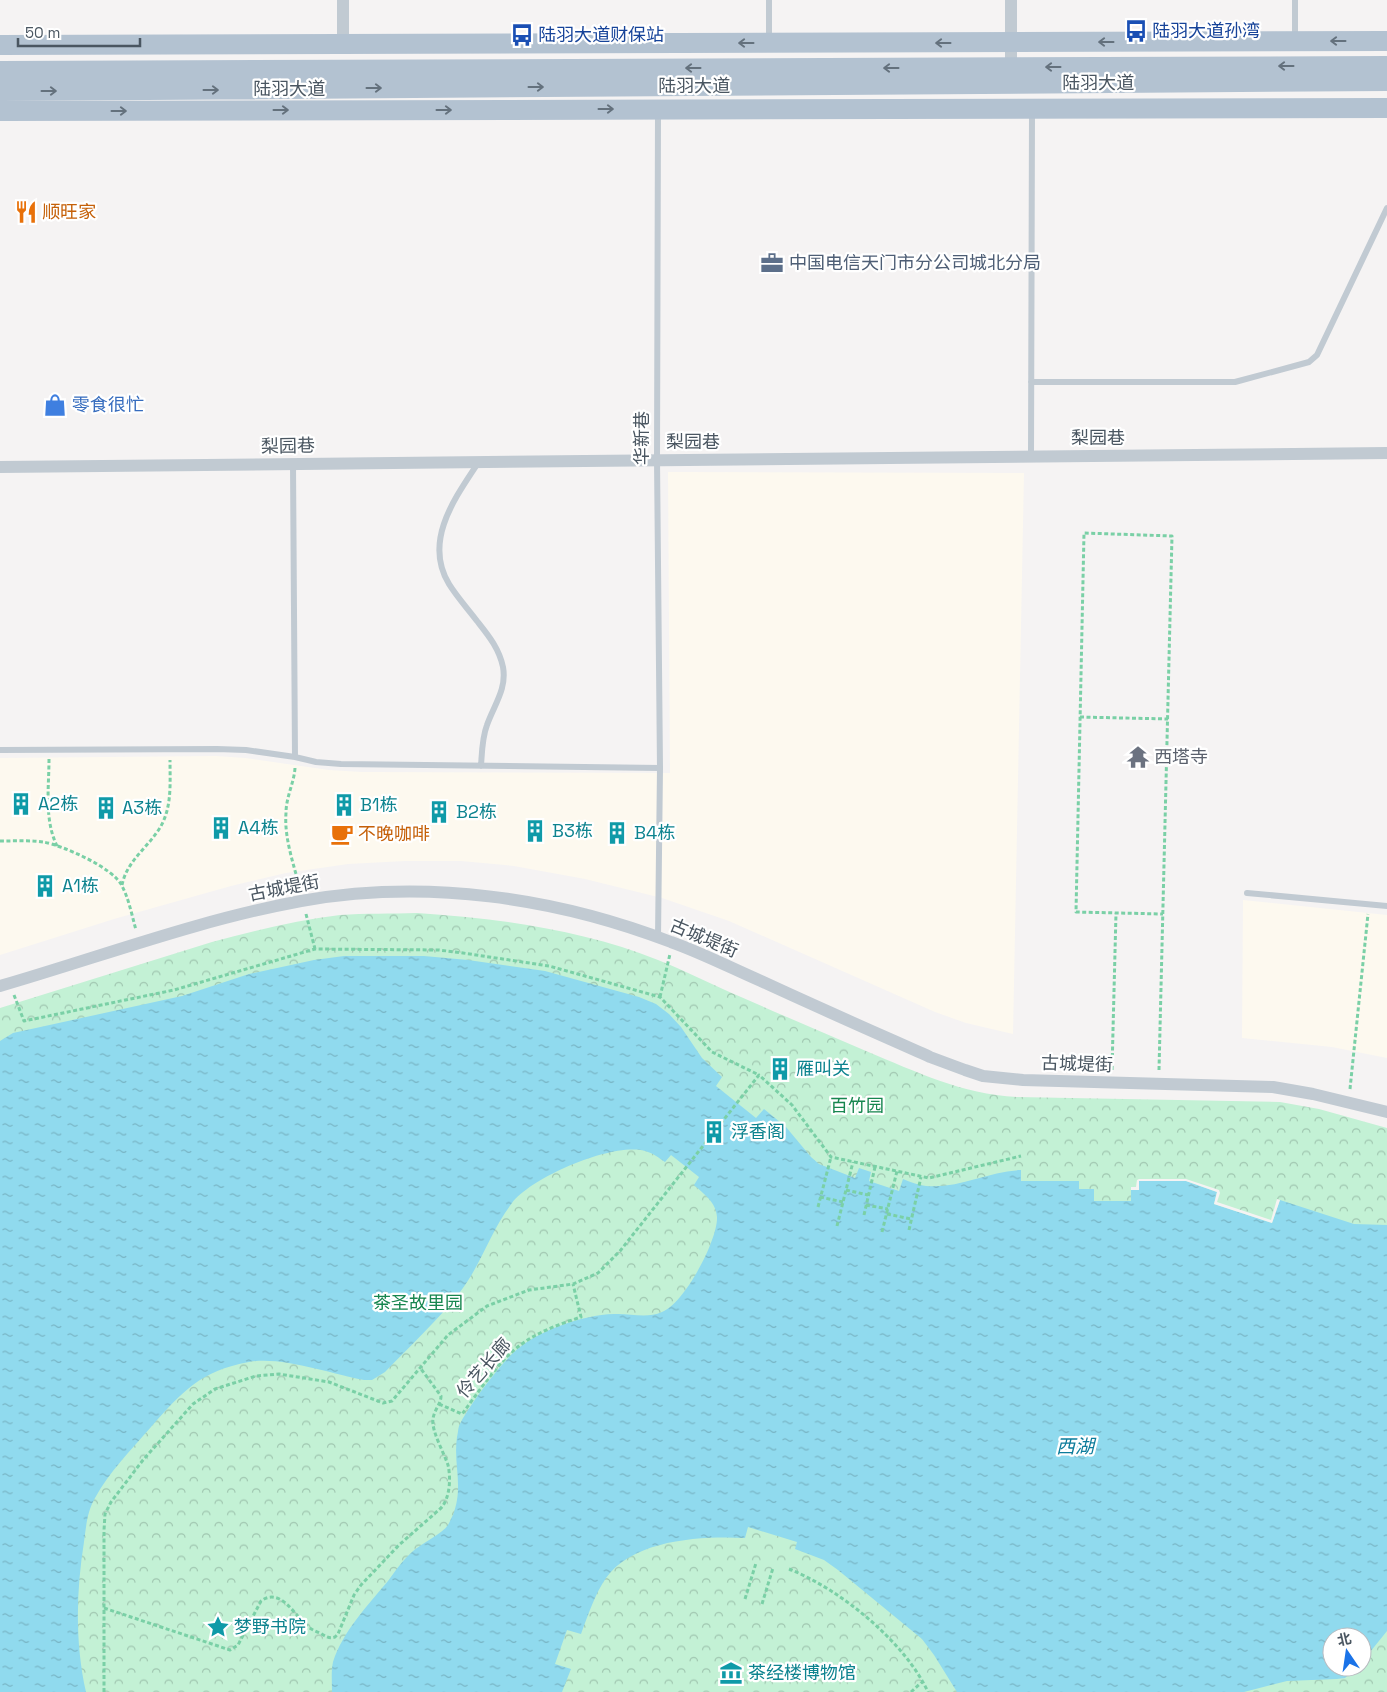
<svg xmlns="http://www.w3.org/2000/svg" width="1387" height="1692" font-family="'Space Grotesk','Noto Sans SC',sans-serif">
	<style>
		.commercial { fill: #fdf9ef }
		.forest { fill: url(#forest-crowns); fill-rule: evenodd }
		.water { fill: url(#water-ripples) }
		.pier { fill: #f5f3f3 }
		.lines { fill: none; stroke-linecap: round; stroke-linejoin: round }
		.path { stroke: #7ad0a6; stroke-width: 3; stroke-dasharray: 4 2.5; stroke-linecap: butt }
		.lane { stroke: #c1cad2; stroke-width: 6 }
		.street { stroke: #c1cad2; stroke-width: 12 }
		.primary { stroke: #b3c2d1; stroke-width: 20 }
		.oneway { stroke: #64717d }
		.labels { text-anchor: middle; stroke-width: 4.5; stroke-linejoin: round; paint-order: stroke }
		.transit-label { font-size: 18px; fill: #164399; stroke: #fff; text-anchor: start }
		.street-label { font-size: 18px; fill: #4a5661; stroke: #fff }
		.food-label { font-size: 18px; fill: #c56008; stroke: #fff; text-anchor: start }
		.service-label { font-size: 18px; fill: #4e5e75; stroke: #fff; text-anchor: start }
		.shop-label { font-size: 18px; fill: #366cbe; stroke: #fff; text-anchor: start }
		.worship-label { font-size: 18px; fill: #5b616d; stroke: #fff; text-anchor: start }
		.culture-label { font-size: 18px; fill: #0d838f; stroke: #fff; text-anchor: start }
		.park-label { font-size: 18px; fill: #17864f; stroke: #fff }
		.water-label { font-size: 19px; font-style: italic; fill: #0c7c9b; stroke: #fff }
	</style>
	<defs>
		<pattern id="forest-crowns" width="20" height="18" patternUnits="userSpaceOnUse" patternTransform="scale(1.25)"><rect width="20" height="18" fill="#c3f1d5"/><path d="M2 6a3 3 0 1 1 6 0M12 15a3 3 0 1 1 6 0" fill="none" stroke="#a0c6b0"/></pattern>
		<pattern id="water-ripples" width="26" height="14" patternUnits="userSpaceOnUse" patternTransform="scale(1.25)"><rect width="26" height="14" fill="#90daee"/><path d="M2 4q2-2 4 0t4 0M15 11q2-2 4 0t4 0" fill="none" stroke="#78b4c4"/></pattern>
	</defs>
	<rect width="100%" height="100%" fill="#f5f3f3"/>
	<path class="commercial" d="M668,472L1024,473L1013,1034L966,1023L935,1012L729,921L662,898L585,879L514,866L461,861H405L348,864L286,873L231,886L114,919L0,955V758L216,756L245,758L329,770L362,772L670,773Z
		M1243,900L1387,915V1058L1332,1047L1242,1038Z"/>
	<path class="forest" d="M417,913C497,918 583,930 658,960C686,971 713,985 741,997C782,1015 824,1033 866,1051C917,1072 961,1094 1017,1097L1280,1102L1319,1109L1387,1128V1692H0V1008L212,942C254,931 297,920 340,915C365,913 391,914 417,913ZM1332,1637H1362V1667H1332Z"/>
	<path class="water" d="M344,956H424L468,960L545,971L639,997L656,1004L669,1014L681,1027L702,1058L722,1077L716,1086L756,1118L764,1109L786,1127L811,1157L819,1164L855,1178L859,1168L871,1172L869,1181L899,1191L903,1179C910,1182 918,1185 926,1186C958,1189 989,1171 1021,1170V1181H1079V1189H1094V1201H1131V1190H1139V1181H1186L1217,1192L1214,1204L1272,1223L1280,1200L1354,1224L1387,1225V1631L1362,1662V1637H1332V1667H1357L1345,1678L1337,1679L1287,1681L1244,1692H957L934,1655L922,1639L838,1570L824,1560L795,1549L797,1542L748,1527L745,1538C702,1536 634,1539 606,1578C595,1594 588,1615 581,1634L567,1630L555,1664L571,1669L562,1692H332C332,1682 331,1671 333,1662C343,1631 368,1605 388,1581C395,1571 403,1560 412,1552C421,1544 443,1533 448,1525C450,1522 451,1518 453,1515C464,1486 453,1465 457,1437C458,1433 458,1429 459,1426C467,1408 499,1366 513,1353C536,1331 582,1315 614,1314C630,1313 646,1319 662,1312C684,1304 718,1240 717,1217C716,1202 704,1194 694,1185L699,1177L671,1155L665,1162C659,1158 653,1153 645,1151C613,1142 532,1177 512,1203C491,1230 481,1265 460,1292C438,1320 410,1346 385,1372L372,1380H364C331,1374 282,1356 249,1362C200,1371 182,1392 151,1427C131,1450 109,1472 95,1498C87,1512 86,1527 84,1542C76,1592 75,1643 86,1692H0V1041L13,1033L182,996L249,974L314,960Z"/>
	<path class="pier" d="M1139,1179H1186L1219,1190L1220,1193L1217,1202L1271,1220L1277,1199L1280,1200L1272,1223L1214,1204L1217,1192L1186,1181H1139V1190H1131V1187H1136L1137,1180Z"/>
	<g class="lines">
		<path class="path" d="M1080,717L1168,719
			M49,759C49,788 44,819 57,846
			M295,768C294,783 286,797 286,813C284,838 294,865 300,889
			M0,841C14,841 29,840 43,842C62,845 114,868 122,886C129,899 132,916 136,930
			M122,885C127,860 149,847 161,826C172,806 170,783 170,760
			M306,914L315,949
			M14,995L24,1021L174,990L315,949L439,950L463,953L549,966L660,997L712,1052L759,1075
			M660,997L670,954
			M1112,1070L1116,913
			M1159,1070L1172,536L1084,533L1076,912L1163,914
			M1350,1089L1368,914
			M846,1190L868,1195
			M820,1197L843,1202
			M866,1205L888,1209
			M818,1207L831,1157
			M887,1214L911,1219
			M864,1215L875,1167
			M837,1226L853,1162
			M909,1230L921,1177
			M882,1232L897,1171
			M439,1404L462,1414C478,1393 498,1362 519,1346C537,1332 560,1324 581,1317L573,1284
			M789,1569C840,1589 905,1642 928,1692
			M745,1599L756,1563
			M762,1604L773,1568
			M104,1608L230,1650L238,1645L261,1601C280,1587 294,1614 306,1625C310,1629 315,1631 320,1633C325,1636 329,1639 335,1637L338,1634L354,1595L361,1585L399,1545L441,1508C450,1498 451,1478 448,1465C444,1453 431,1430 433,1419C434,1410 441,1404 441,1396L421,1369
			M104,1692V1530L105,1514L111,1502L143,1460L193,1404L215,1389L256,1376L279,1374L329,1382L383,1403L392,1401L448,1335L487,1306L529,1290L573,1284L598,1273L620,1251L759,1075L792,1105L831,1157L929,1178L1021,1156
			M911,1692L923,1681"/>
		<path class="lane" d="M769,0V41
			M1295,0V40
			M658,113L657,460L660,768L658,937
			M1031,382H1235L1309,362L1317,355L1387,208
			M1031,456L1032,112
			M478,463C455,498 423,541 449,584C457,597 468,609 477,621C488,635 499,648 503,667C507,689 494,705 487,725C482,738 482,752 481,766
			M293,464L295,757L316,762L341,764L660,768
			M0,750L217,749L246,750L295,757
			M1247,893L1387,906"/>
		<path class="street" d="M343,45V0
			M1011,67V0
			M0,467L1387,453
			M0,986C100,957 198,920 301,901C426,879 554,897 671,942C702,953 731,968 761,981C817,1007 874,1032 930,1057L965,1070L983,1076L1023,1080L1273,1087L1313,1094L1387,1112"/>
		<path class="primary" d="M0,45L1387,41
			M0,71L1387,66
			M0,91L1387,81
			M0,111L1387,108"/>
	</g>
	<defs><path id="oneway-shaft" d="M-6 0H5M1.5-3L5.5 0L1.5 3" fill="none" stroke-width="1.6" stroke-linecap="round" stroke-linejoin="round" transform="scale(1.25)"/></defs>
	<g class="oneway">
		<use href="#oneway-shaft" transform="translate(1338 41) rotate(180)"/>
		<use href="#oneway-shaft" transform="translate(1106 42) rotate(180)"/>
		<use href="#oneway-shaft" transform="translate(746 43) rotate(180)"/>
		<use href="#oneway-shaft" transform="translate(943 43) rotate(180)"/>
		<use href="#oneway-shaft" transform="translate(1286 66) rotate(180)"/>
		<use href="#oneway-shaft" transform="translate(1053 67) rotate(180)"/>
		<use href="#oneway-shaft" transform="translate(693 68) rotate(180)"/>
		<use href="#oneway-shaft" transform="translate(891 68) rotate(180)"/>
		<use href="#oneway-shaft" transform="translate(536 87)"/>
		<use href="#oneway-shaft" transform="translate(374 88)"/>
		<use href="#oneway-shaft" transform="translate(211 90)"/>
		<use href="#oneway-shaft" transform="translate(49 91)"/>
		<use href="#oneway-shaft" transform="translate(606 109)"/>
		<use href="#oneway-shaft" transform="translate(281 110)"/>
		<use href="#oneway-shaft" transform="translate(444 110)"/>
		<use href="#oneway-shaft" transform="translate(119 111)"/>
	</g>
	<defs>
		<symbol id="bus-bare" viewBox="-9 -9 18 18"><path d="M-5-6H5V4H4V6H2V4H-2V6H-4V4H-5ZM-3.5-4V0h7V-4ZM-3.5 1.2v1.5H-2V1.2ZM2 1.2v1.5H3.5V1.2Z" fill="#1a4fb4" stroke="#fff" stroke-width="2.5" paint-order="stroke"/></symbol>
		<symbol id="restaurant-bare" viewBox="-9 -9 18 18"><path d="M-5-6h1v4h1v-4h1v4h1v-4h1v5L-1.5 .5V6h-2V.5L-5-1ZM5-6V6H3V1.5H1.5Q1.5-4 5-6Z" fill="#e8710a" stroke="#fff" stroke-width="2.5" paint-order="stroke"/></symbol>
		<symbol id="office-bare" viewBox="-9 -9 18 18"><path d="M-6-3h4V-5.5h4V-3h4V5H-6ZM-1-4.5V-3h2v-1.5ZM-6 0V1H6V0Z" fill="#5c6f8a" stroke="#fff" stroke-width="2.5" paint-order="stroke"/></symbol>
		<symbol id="shop-bare" viewBox="-9 -9 18 18"><path d="M-5-2.5h2.3a2.7 3.5 0 0 1 5.4 0H5L5.5 6h-11ZM-1.5-2.5h3a1.5 2.3 0 0 0-3 0Z" fill="#3f7fe0" stroke="#fff" stroke-width="2.5" paint-order="stroke"/></symbol>
		<symbol id="temple-bare" viewBox="-9 -9 18 18"><path d="M0-6L5-2H3V0L6.5 2.5H4V6H1.5V3h-3V6H-4V2.5H-6.5L-3 0V-2H-5Z" fill="#6b7280" stroke="#fff" stroke-width="2.5" paint-order="stroke"/></symbol>
		<symbol id="building-bare" viewBox="-9 -9 18 18"><path d="M-4-6H4V6H1V3H-1V6H-4ZM-2.5-4.3h1.7v1.8h-1.7ZM.8-4.3h1.7v1.8H.8ZM-2.5-1h1.7V.8h-1.7ZM.8-1h1.7V.8H.8Z" fill="#0f9aa8" stroke="#fff" stroke-width="2.5" paint-order="stroke"/></symbol>
		<symbol id="cafe-bare" viewBox="-9 -9 18 18"><path d="M-5.5-4.5H6V0H3Q3 3.5 0 3.5H-2.5Q-5.5 3.5-5.5 0ZM3-3.2v2h1.7v-2ZM-6 4.5H4V6H-6Z" fill="#e8710a" stroke="#fff" stroke-width="2.5" paint-order="stroke"/></symbol>
		<symbol id="sight-bare" viewBox="-9 -9 18 18"><path d="M0-6L1.8-2.2L6-1.7L2.9 1.2L3.7 5.4L0 3.3L-3.7 5.4L-2.9 1.2L-6-1.7L-1.8-2.2Z" fill="#0f9aa8" stroke="#fff" stroke-width="2.5" paint-order="stroke"/></symbol>
		<symbol id="museum-bare" viewBox="-9 -9 18 18"><path d="M0-6L6-3V-2H-6V-3ZM-5-1h2V3h-2ZM-1-1h2V3h-2ZM3-1h2V3H3ZM-6 4H6V6H-6Z" fill="#0f9aa8" stroke="#fff" stroke-width="2.5" paint-order="stroke"/></symbol>
	</defs>
	<g fill-rule="evenodd">
		<use href="#bus-bare" x="1120" y="15" width="32" height="32"/>
		<use href="#bus-bare" x="506" y="19" width="32" height="32"/>
		<use href="#restaurant-bare" x="10" y="196" width="32" height="32"/>
		<use href="#office-bare" x="756" y="247" width="32" height="32"/>
		<use href="#shop-bare" x="39" y="389" width="32" height="32"/>
		<use href="#temple-bare" x="1122" y="741" width="32" height="32"/>
		<use href="#building-bare" x="5" y="788" width="32" height="32"/>
		<use href="#building-bare" x="328" y="789" width="32" height="32"/>
		<use href="#building-bare" x="90" y="792" width="32" height="32"/>
		<use href="#building-bare" x="423" y="796" width="32" height="32"/>
		<use href="#building-bare" x="205" y="812" width="32" height="32"/>
		<use href="#building-bare" x="519" y="815" width="32" height="32"/>
		<use href="#building-bare" x="601" y="817" width="32" height="32"/>
		<use href="#cafe-bare" x="326" y="818" width="32" height="32"/>
		<use href="#building-bare" x="29" y="870" width="32" height="32"/>
		<use href="#building-bare" x="764" y="1053" width="32" height="32"/>
		<use href="#building-bare" x="698" y="1116" width="32" height="32"/>
		<use href="#sight-bare" x="202" y="1611" width="32" height="32"/>
		<use href="#museum-bare" x="715" y="1657" width="32" height="32"/>
	</g>
	<g class="labels">
		<g class="transit-label">
			<text x="1152" y="37">陆羽大道孙湾</text>
			<text x="538" y="41">陆羽大道财保站</text>
		</g>
		<g class="street-label">
			<text x="1098" y="89">陆羽大道</text>
			<text x="694" y="92">陆羽大道</text>
			<text x="289" y="95">陆羽大道</text>
			<text transform="translate(642 438) rotate(-90)" y="6">华新巷</text>
			<text x="1098" y="444">梨园巷</text>
			<text x="693" y="448">梨园巷</text>
			<text transform="translate(288 446) rotate(-1)" y="6">梨园巷</text>
			<text transform="translate(284 888) rotate(-11)" y="6">古城堤街</text>
			<text transform="translate(704 938) rotate(23)" y="6">古城堤街</text>
			<text transform="translate(1077 1064) rotate(2)" y="6">古城堤街</text>
			<text transform="translate(484 1368) rotate(-49)" y="6">伶艺长廊</text>
		</g>
		<g class="food-label">
			<text x="42" y="218">顺旺家</text>
			<text x="358" y="840">不晚咖啡</text>
		</g>
		<g class="service-label">
			<text x="789" y="269">中国电信天门市分公司城北分局</text>
		</g>
		<g class="shop-label">
			<text x="72" y="411">零食很忙</text>
		</g>
		<g class="worship-label">
			<text x="1154" y="763">西塔寺</text>
		</g>
		<g class="culture-label">
			<text x="38" y="810">A2栋</text>
			<text x="360" y="811">B1栋</text>
			<text x="122" y="814">A3栋</text>
			<text x="456" y="818">B2栋</text>
			<text x="238" y="834">A4栋</text>
			<text x="552" y="837">B3栋</text>
			<text x="634" y="839">B4栋</text>
			<text x="62" y="892">A1栋</text>
			<text x="796" y="1075">雁叫关</text>
			<text x="731" y="1138">浮香阁</text>
			<text x="234" y="1633">梦野书院</text>
			<text x="748" y="1679">茶经楼博物馆</text>
		</g>
		<g class="park-label">
			<text x="857" y="1112">百竹园</text>
			<text x="418" y="1309">茶圣故里园</text>
		</g>
		<g class="water-label">
			<text x="1075" y="1453">西湖</text>
		</g>
	</g>
	<g transform="translate(1347 1652) rotate(347)"><circle r="24" fill="#ffffff" stroke="#b7bbc0"/>
	<path d="M0-4L9 19L0 12L-9 19Z" fill="#1a73e8"/>
	<text y="-8" font-size="14" font-weight="bold" text-anchor="middle" fill="#4a5661">北</text>
	</g>
	<path d="M18 38v8h122v-8" fill="none" stroke="#4a5661" stroke-width="2.5"/>
	<text x="25" y="38" font-size="15" fill="#4a5661" stroke="#ffffff" stroke-width="4" paint-order="stroke">50 m</text>
</svg>
